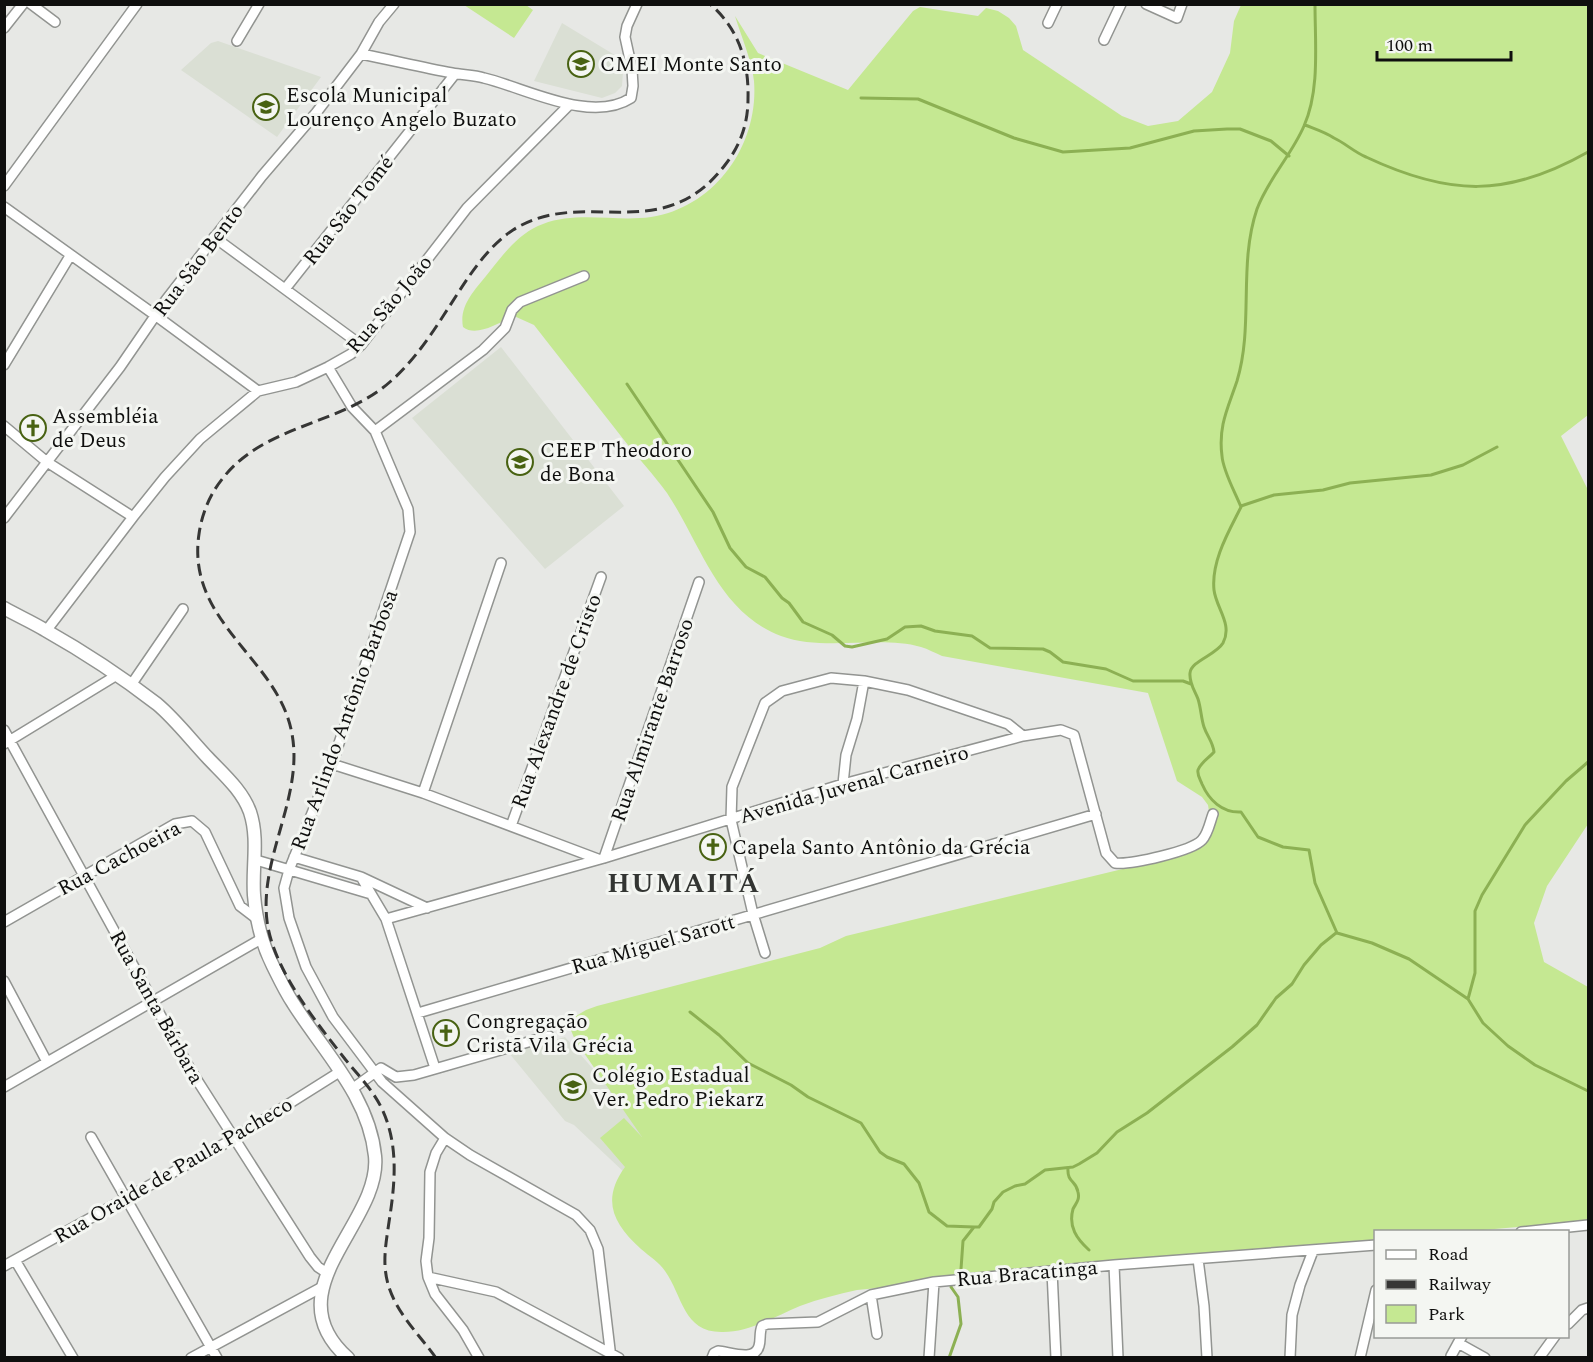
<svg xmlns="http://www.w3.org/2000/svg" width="1593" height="1362" font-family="Spectral,serif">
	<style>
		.built { fill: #dadfd4 }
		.green { fill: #c5e892 }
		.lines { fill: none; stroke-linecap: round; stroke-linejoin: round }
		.stream { stroke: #8cb053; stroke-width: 3 }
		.minor-casing { stroke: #929491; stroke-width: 12 }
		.major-casing { stroke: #929491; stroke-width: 15 }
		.minor { stroke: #fff; stroke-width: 9 }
		.major { stroke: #fff; stroke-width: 12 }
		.rail { stroke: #363635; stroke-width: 3; stroke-dasharray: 12 6; stroke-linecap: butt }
		.labels { text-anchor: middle; stroke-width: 6; stroke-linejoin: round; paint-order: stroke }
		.poi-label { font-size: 21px; fill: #0f0f0e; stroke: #f4f6f2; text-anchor: start }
		.street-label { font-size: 21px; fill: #0f0f0e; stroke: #f4f6f2 }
		.district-label { font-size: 27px; font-weight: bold; letter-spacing: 1.5px; fill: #333532; stroke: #f4f6f2 }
	</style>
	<rect width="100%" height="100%" fill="#e7e8e5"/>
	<path class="built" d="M562,23L618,57L623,72L622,86L615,93L602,98L534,81Z
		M218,41L321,77L277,137L181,70L211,43Z
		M501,347L624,506L545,569L412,418Z
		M565,1037L659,1144L626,1174L574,1125L565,1121L509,1053Z"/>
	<path class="green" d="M464,5H526L533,10L514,38Z
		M1241,5H1588V415L1561,436L1588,490V824L1547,886L1534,923L1544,962L1588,987V1221L1472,1231L1376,1232L1375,1240L857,1290C838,1294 819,1299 800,1306C776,1316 750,1332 723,1332C683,1333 683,1296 665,1271C659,1262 649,1256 641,1249C613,1224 601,1200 625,1167L600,1138L624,1118L642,1137L575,1040L570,1028L571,1019L586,1010L597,1006L820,948L846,936L1164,859L1196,846L1210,817L1208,805L1202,797L1177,781L1148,693L942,656C935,653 928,649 921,647C878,635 825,652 781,636C718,612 701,544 667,493C654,475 638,458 624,440C594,402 564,363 534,325L514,316C500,322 477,338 463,327C459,306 474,291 486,276C502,256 518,233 543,224C577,211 616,222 651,217C715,207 759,145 754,81C752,61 741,36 735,16L758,53L848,90L913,11L920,7L978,16L986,8L998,11L1009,18L1016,26L1023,50L1122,116L1148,126L1178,121L1212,92L1230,53L1234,21Z"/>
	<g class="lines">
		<path class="stream" d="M1315,4C1315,44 1320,90 1304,126C1291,156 1268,179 1257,209C1238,265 1254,325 1237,381C1228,408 1218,426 1222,456C1223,471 1235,492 1241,507C1229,531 1211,561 1214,590C1216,608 1233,624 1223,643C1216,655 1191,661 1190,673C1189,683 1195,691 1198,699C1201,708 1201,718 1204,727C1207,736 1213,742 1214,752C1209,758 1201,762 1198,770C1197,775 1200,779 1202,784C1209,800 1222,813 1241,812L1258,837L1283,847L1309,850L1315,883L1337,933L1372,943L1409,959L1468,999L1483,1023L1508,1046L1535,1065L1588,1091
			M861,98L918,99L1014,138L1063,152L1130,148L1194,131L1227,129H1240L1271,141L1289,156
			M1305,125C1315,129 1325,132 1334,138C1345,143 1354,152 1366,157C1449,196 1507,198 1588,152
			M627,384L713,512L730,548L746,567L765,577L782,598L789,603L803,622L832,635L845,646L852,647L887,639L905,627L921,626L935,631L972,636L990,648L1043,649L1050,652L1063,662L1106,669L1133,681H1183L1191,684
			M1241,506L1274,495L1323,490L1350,483L1431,475L1463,465L1497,447
			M1468,999L1475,973V911L1482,895L1525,825L1566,781L1588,762
			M690,1012L719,1035L748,1063L791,1085L808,1097L861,1123L880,1152L887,1157L904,1164L919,1183L929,1212L947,1226L974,1227
			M1068,1168C1067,1183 1076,1180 1078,1192C1080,1200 1076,1203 1073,1209C1068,1227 1077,1239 1089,1250
			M955,1278L961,1269L963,1241L974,1227H979L992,1209L994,1202L1003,1192L1015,1186L1025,1184L1045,1170L1073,1167L1079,1164L1097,1153L1117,1132L1147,1113L1232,1047L1257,1025L1276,998L1292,984L1304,965L1321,945L1336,933
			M949,1358L961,1324L958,1297L951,1287L952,1283"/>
		<defs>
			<path id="minor" d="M31,4L55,22
				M1146,4L1177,18L1182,4
				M1048,23L1057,4
				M4,28L23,4
				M1104,40L1121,4
				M237,41L259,4
				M361,54C391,60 421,67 452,73C462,75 474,75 484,78C526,88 591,124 631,98L633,86L632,69L625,37L627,26L637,4
				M4,186L137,4
				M4,207L155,315L258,391
				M214,237L361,345
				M285,289L455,74
				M4,365L70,256
				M328,367L352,407L375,431L408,509L410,532L332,764L289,870L284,888L289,918L306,967L333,1017L382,1082L445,1138L470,1155L576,1215L590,1230L598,1249L611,1358
				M4,426L47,462L133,517
				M375,431L483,350L505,328L512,310L520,302L584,276
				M4,518L120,367L166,300L262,176L316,113L361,54L379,22L394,4
				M46,631L133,517L165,477L200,439L258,391L296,382L328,367L351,354L361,345L467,208L569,105
				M131,685L183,609
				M4,730L190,1069L310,1257L318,1267L327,1273
				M4,744L117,675
				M332,764L423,793L598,859
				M843,784L846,755L857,719L864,681
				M423,793L501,563
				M511,826L601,577
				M294,857L361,877L386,919L435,1068
				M604,858L699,582
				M256,860L371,894
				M361,877L427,908
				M386,919L604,858L843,784L1023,736L1061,730L1074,735L1106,853L1115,863C1131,865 1192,851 1202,840C1208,834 1210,822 1213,814
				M4,922L175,824L192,821L205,832L240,906L257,919
				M765,953L753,914L731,820L732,787L765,703L782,691L831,678L864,681L908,690L1008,724L1023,736
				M4,981L47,1062
				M418,1013L1096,814
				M4,1087L261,939
				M352,1089L381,1068L396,1077L414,1075L549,1036
				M91,1137L217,1358
				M445,1138L436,1153L430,1172L429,1238L426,1261L428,1277L435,1294L463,1330L479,1358
				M1521,1232L1588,1225
				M1198,1259L1204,1306L1207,1358
				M15,1260L73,1358
				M1114,1265L1118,1358
				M4,1266L233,1139L341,1071
				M1052,1271L1056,1358
				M428,1277L496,1292L619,1358
				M871,1295L877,1334
				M1568,1324L1582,1310L1588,1308
				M1458,1343L1485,1358
				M1451,1356L1462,1336
				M191,1358L324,1286
				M712,1358L714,1353L718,1351C730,1352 755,1362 759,1346C761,1340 759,1333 762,1326L767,1324L818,1322L871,1295L934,1282L1114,1265L1376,1245
				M929,1358L934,1282
				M1290,1358L1292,1315L1300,1285L1313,1251
				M1360,1358L1376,1290
				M1539,1358L1555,1336"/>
			<path id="major" d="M4,608C18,616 32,622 45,630C84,652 122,677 157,704C175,719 191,740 208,758C223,774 242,790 250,812C259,839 252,867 254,895C256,920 262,944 273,966C279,978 285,991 293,1003C323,1051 369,1096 375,1156C382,1223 271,1290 348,1358"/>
		</defs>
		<use href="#minor" class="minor-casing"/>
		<use href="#major" class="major-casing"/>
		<use href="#minor" class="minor"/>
		<use href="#major" class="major"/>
		<path class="rail" d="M436,1358C419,1334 396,1313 388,1284C382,1263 386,1243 389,1222C395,1184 399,1145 382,1109C373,1090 358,1075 345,1059C316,1022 273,969 267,921C259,855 306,794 291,729C275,657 186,621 199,534C202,513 210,494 223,478C265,424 342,425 391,381C424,352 445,311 470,275C482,258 496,241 513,230C583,185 661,249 725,165C740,146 748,124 748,99C749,62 739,29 710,4"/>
	</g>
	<defs>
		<symbol id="school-ring" viewBox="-11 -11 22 22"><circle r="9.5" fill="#f4f6f2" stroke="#486212" stroke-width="1.5"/><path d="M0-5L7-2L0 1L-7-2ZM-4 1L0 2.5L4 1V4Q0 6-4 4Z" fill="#486212"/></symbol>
		<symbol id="church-ring" viewBox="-11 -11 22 22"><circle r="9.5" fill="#f4f6f2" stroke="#486212" stroke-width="1.5"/><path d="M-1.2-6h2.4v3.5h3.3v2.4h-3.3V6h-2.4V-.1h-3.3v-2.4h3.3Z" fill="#486212"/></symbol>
	</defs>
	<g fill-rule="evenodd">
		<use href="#school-ring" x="566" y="49" width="30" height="30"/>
		<use href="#school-ring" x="251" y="92" width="30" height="30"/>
		<use href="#church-ring" x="18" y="413" width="30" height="30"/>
		<use href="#school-ring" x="505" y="447" width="30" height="30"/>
		<use href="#church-ring" x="698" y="832" width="30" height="30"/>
		<use href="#church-ring" x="431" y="1018" width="30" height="30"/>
		<use href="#school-ring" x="558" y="1072" width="30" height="30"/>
	</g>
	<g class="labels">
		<g class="poi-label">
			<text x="600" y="71">CMEI Monte Santo</text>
			<text x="286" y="102">Escola Municipal<tspan x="286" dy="24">Lourenço Angelo Buzato</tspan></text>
			<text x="52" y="423">Assembléia<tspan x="52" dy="24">de Deus</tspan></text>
			<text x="540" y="457">CEEP Theodoro<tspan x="540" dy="24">de Bona</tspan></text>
			<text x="732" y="854">Capela Santo Antônio da Grécia</text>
			<text x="466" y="1028">Congregação<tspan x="466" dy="24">Cristã Vila Grécia</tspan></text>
			<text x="592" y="1082">Colégio Estadual<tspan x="592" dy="24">Ver. Pedro Piekarz</tspan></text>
		</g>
		<g class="street-label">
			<text transform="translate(348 210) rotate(-52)" y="7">Rua São Tomé</text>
			<text transform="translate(198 260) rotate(-53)" y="7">Rua São Bento</text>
			<text transform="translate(389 304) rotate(-50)" y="7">Rua São João</text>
			<text transform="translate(556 701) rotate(-70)" y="7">Rua Alexandre de Cristo</text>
			<text transform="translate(344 720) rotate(-70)" y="7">Rua Arlindo Antônio Barbosa</text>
			<text transform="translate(652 720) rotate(-71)" y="7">Rua Almirante Barroso</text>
			<text transform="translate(854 784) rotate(-16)" y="7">Avenida Juvenal Carneiro</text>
			<text transform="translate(119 858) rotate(-28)" y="7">Rua Cachoeira</text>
			<text transform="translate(653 944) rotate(-16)" y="7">Rua Miguel Sarott</text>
			<text transform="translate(157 1007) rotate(61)" y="7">Rua Santa Bárbara</text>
			<text transform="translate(173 1170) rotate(-30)" y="7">Rua Oraide de Paula Pacheco</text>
			<text transform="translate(1027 1273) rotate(-5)" y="7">Rua Bracatinga</text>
		</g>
		<g class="district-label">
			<text x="684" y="892">HUMAITÁ</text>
		</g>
	</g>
	<rect width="1593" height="1362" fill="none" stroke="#0f0f0e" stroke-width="12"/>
	<rect x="1374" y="1230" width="195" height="108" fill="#f4f6f2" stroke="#989a97" stroke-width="1.5"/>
	<rect x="1386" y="1250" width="30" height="9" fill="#ffffff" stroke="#989a97" stroke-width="1.5"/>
	<text x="1428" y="1260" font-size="18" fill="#0f0f0e">Road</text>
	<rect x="1386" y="1280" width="30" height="9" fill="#363635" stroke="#989a97" stroke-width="1.5"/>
	<text x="1428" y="1290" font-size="18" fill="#0f0f0e">Railway</text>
	<rect x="1386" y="1305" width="30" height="18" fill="#c5e892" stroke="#989a97" stroke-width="1.5"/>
	<text x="1428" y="1320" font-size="18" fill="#0f0f0e">Park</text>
	<path d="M1377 51v9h134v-9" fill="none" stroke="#0f0f0e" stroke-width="3"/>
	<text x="1386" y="51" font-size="18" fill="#0f0f0e" stroke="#f4f6f2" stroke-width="4.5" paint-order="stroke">100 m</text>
</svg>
